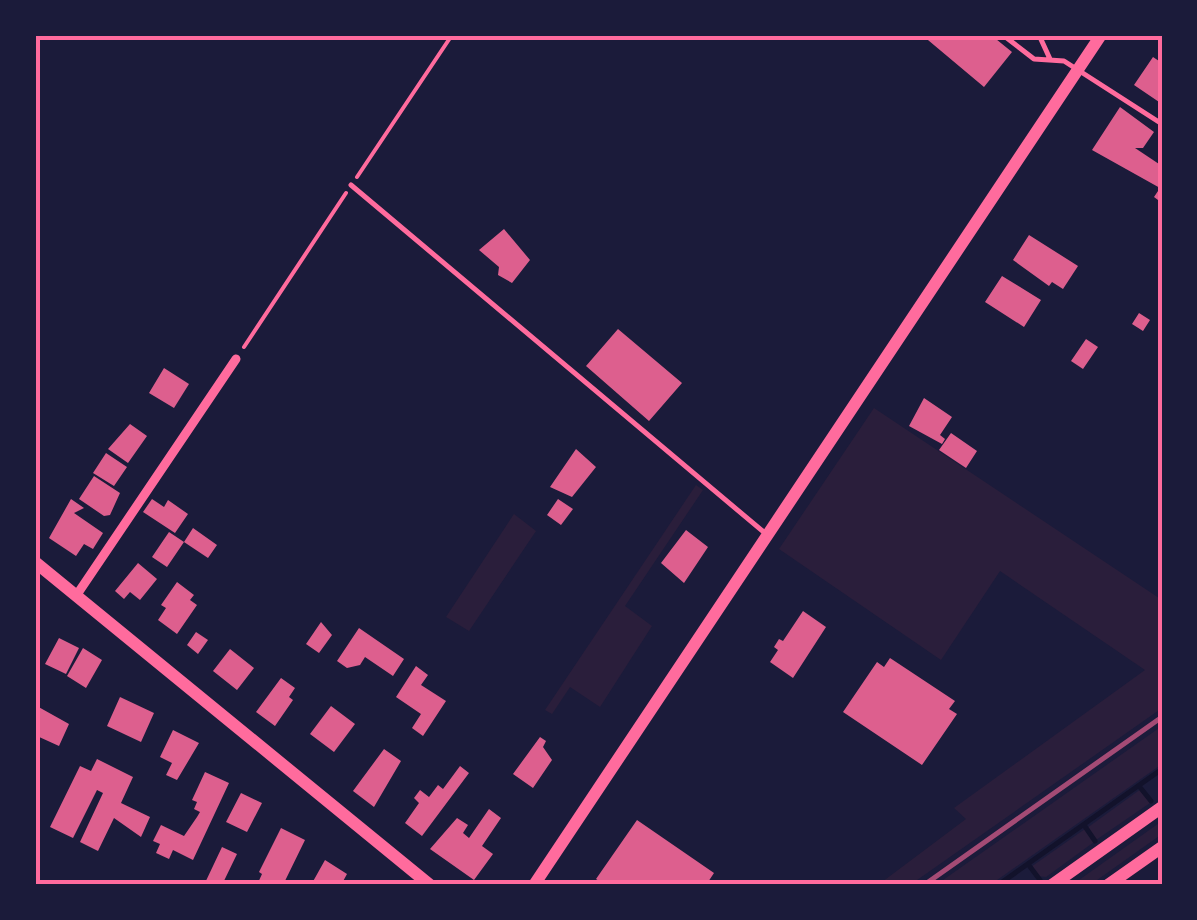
<svg xmlns="http://www.w3.org/2000/svg" width="1197" height="920" font-family="Commissioner,sans-serif">
	<style>
		.green { fill: #2a1e3b }
		.lines { fill: none; stroke-linecap: round; stroke-linejoin: round }
		.stream { stroke: #12122b; stroke-width: 5 }
		.building { fill: #dd5f8e }
		.path { stroke: #ff6b9d; stroke-width: 4 }
		.service { stroke: #ff6b9d; stroke-width: 5 }
		.minor { stroke: #ff6b9d; stroke-width: 9 }
		.secondary { stroke: #ff6b9d; stroke-width: 12 }
		.rail { stroke: #a44b75; stroke-width: 5 }
		.neatline { fill: none; stroke: #ff6b9d; stroke-width: 4 }
	</style>
	<rect width="100%" height="100%" fill="#1b1b3a"/>
	<path class="green" d="M874,408L1162,600V708L910,885H878L966,819L954,808L1145,670L1000,571L941,660L779,549Z
		M696,485L703,490L625,606L652,626L600,707L570,687L552,714L545,710Z
		M514,514L536,531L469,631L446,617Z
		M1162,726V764L990,885H936Z
		M1141,789L1150,803L1096,840L1087,828Z
		M1162,821V834L1090,885H1072Z
		M1085,829L1094,842L1046,877L1037,876L1031,867Z"/>
	<g class="lines">
		<path class="stream" d="M1139,786L1151,801
			M1084,825L1095,841
			M1028,864L1040,880
			M998,885L1162,769"/>
	</g>
	<path class="building" d="M922,35H991L1012,52L984,87Z
		M1153,57L1162,63V104L1134,85Z
		M1120,107L1154,132L1143,148H1135L1162,166V203L1154,197L1160,188L1092,150Z
		M504,229L530,260L512,283L498,275L499,267L479,250Z
		M1029,235L1078,266L1063,289L1052,282L1049,286L1013,260Z
		M1002,276L1041,300L1024,327L985,302Z
		M1139,313L1150,320L1143,331L1132,324Z
		M618,329L682,383L649,421L586,366Z
		M1086,339L1098,347L1083,369L1071,361Z
		M164,368L189,384L174,408L149,393Z
		M924,398L952,417L940,435L945,439L942,444L909,426Z
		M130,424L147,436L128,463L108,449Z
		M951,433L977,451L966,468L939,450Z
		M576,449L596,467L572,497L550,487Z
		M106,453L127,467L114,486L93,473Z
		M94,476L120,493L110,515L104,516L79,499Z
		M71,499L84,508L74,513L103,533L93,549L84,544L76,556L49,538Z
		M152,499L164,507L168,500L188,514L175,533L143,512Z
		M558,499L573,509L561,525L547,515Z
		M193,528L217,545L208,558L184,542Z
		M686,530L708,547L684,583L661,563Z
		M169,532L184,542L167,567L152,557Z
		M138,563L157,579L140,600L130,592L124,599L115,591Z
		M177,582L194,595L190,600L197,605L177,634L158,620L166,608L161,605Z
		M803,611L826,627L793,678L770,662L778,650L774,647L779,639L783,641Z
		M321,622L332,635L319,653L306,644Z
		M359,628L404,659L393,676L365,657L360,665L347,668L337,661Z
		M196,632L208,640L198,654L187,645Z
		M59,638L79,648L66,674L45,664Z
		M83,648L102,660L86,688L67,676Z
		M230,649L254,668L237,690L213,671Z
		M890,658L955,701L949,709L957,714L922,765L843,712L877,662L884,667Z
		M416,666L428,675L421,685L446,701L423,736L412,728L421,714L396,697Z
		M281,678L295,688L289,697L293,700L275,726L256,712Z
		M120,697L154,713L141,742L107,726Z
		M35,705L69,724L59,746L37,736L40,728L35,725Z
		M331,706L355,724L334,752L310,734Z
		M173,730L199,743L177,780L166,775L172,763L160,757Z
		M540,737L546,741L543,747L552,760L533,788L513,774Z
		M384,749L401,761L374,807L353,791Z
		M97,759L133,777L121,803L150,817L141,837L114,818L98,851L80,842L103,793L97,790L73,838L50,827L80,766L91,771Z
		M460,766L469,773L422,836L405,823L419,803L414,798L420,790L429,797L438,785L443,789Z
		M205,772L229,783L193,860L173,850L169,859L156,853L160,844L153,841L161,825L184,836L197,817L200,812L194,809L197,802L192,800Z
		M241,793L262,803L247,832L226,822Z
		M489,809L501,818L482,846L493,854L474,880L430,849L457,818L468,825L463,833L469,838Z
		M637,820L714,873L706,885H605L596,879Z
		M281,828L305,840L283,885H257L262,874L259,872Z
		M222,847L237,854L222,885H204Z
		M325,860L347,874L341,885H311Z"/>
	<g class="lines">
		<path class="path" d="M357,177L452,35
			M244,347L346,193"/>
		<path class="service" d="M1003,35L1034,59L1064,61L1162,124
			M1039,35L1050,59
			M351,185L766,534"/>
		<path class="minor" d="M76,596L236,359"/>
		<path class="secondary" d="M35,562L430,885
			M534,885L1101,35
			M1052,885L1162,807
			M1108,885L1162,847"/>
		<path class="rail" d="M924,885L1162,717"/>
	</g>
	<rect width="1197" height="920" fill="none" stroke="#1b1b3a" stroke-width="75"/>
	<rect x="38" y="38" width="1122" height="844" class="neatline"/>
</svg>
